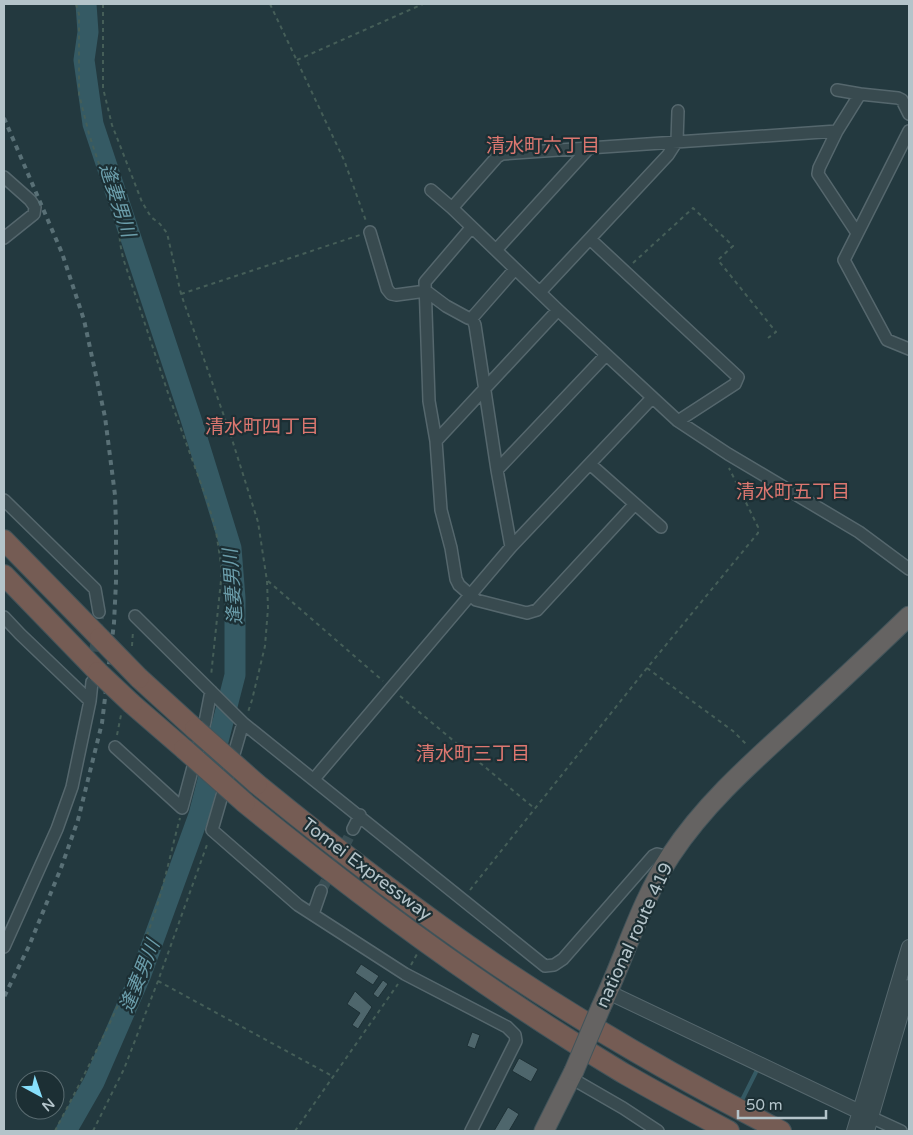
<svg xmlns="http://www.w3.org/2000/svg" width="913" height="1135" font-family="'Varela Round','Noto Sans JP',sans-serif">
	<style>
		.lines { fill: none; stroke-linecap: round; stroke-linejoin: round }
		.stream { stroke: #355a64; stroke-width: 4 }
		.river { stroke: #355a64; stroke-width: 21 }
		.building { fill: #4e666c; stroke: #1e3136 }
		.minor-tunnel { stroke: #394e54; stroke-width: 11; stroke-dasharray: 11 5.5; stroke-linecap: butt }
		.minor-casing { stroke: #55676d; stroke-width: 14 }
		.tertiary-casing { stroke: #55676d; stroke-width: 16 }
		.trunk-casing { stroke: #42545a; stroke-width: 21 }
		.motorway-casing { stroke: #42545a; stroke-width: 22 }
		.path { stroke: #455e58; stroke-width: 2; stroke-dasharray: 4 4; stroke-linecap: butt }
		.minor { stroke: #384a4f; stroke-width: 11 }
		.tertiary { stroke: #384a4f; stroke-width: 14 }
		.trunk { stroke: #656362; stroke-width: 19 }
		.motorway { stroke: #755c54; stroke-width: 20 }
		.rail { stroke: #597076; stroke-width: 4; stroke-dasharray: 5 5; stroke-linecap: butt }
		.trunk-bridge-casing { stroke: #42545a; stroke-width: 21; stroke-linecap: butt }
		.motorway-bridge-casing { stroke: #42545a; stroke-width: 22; stroke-linecap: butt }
		.trunk-bridge { stroke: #656362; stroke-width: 19 }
		.motorway-bridge { stroke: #755c54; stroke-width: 20 }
		.labels { text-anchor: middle; stroke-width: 4.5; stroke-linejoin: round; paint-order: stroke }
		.street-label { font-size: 18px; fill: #b4c4ca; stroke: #1c2f34 }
		.neighbourhood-label { font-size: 19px; fill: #dd7770; stroke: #1c2f34 }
		.water-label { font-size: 19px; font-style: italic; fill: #6b9daa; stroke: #1c2f34 }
	</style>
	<rect width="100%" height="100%" fill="#23393f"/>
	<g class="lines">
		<path class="stream" d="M741,1102L756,1072"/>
		<path class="river" d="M66,1131L94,1082L141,974L199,815L235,675V598L231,548L191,419L93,124L84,60L88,32L86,4"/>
	</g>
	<path class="building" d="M361,964L379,976L373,985L355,973Z
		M383,980L388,984L378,998L373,994Z
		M355,991L372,1007L358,1029L352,1025L360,1013L347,1004Z
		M472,1032L480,1035L475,1049L467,1046Z
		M519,1058L538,1069L531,1082L512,1071Z
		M508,1107L519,1114L509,1131H494Z"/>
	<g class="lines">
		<path class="minor-tunnel" d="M93,668L99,612
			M321,891L353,829"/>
		<defs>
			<path id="minor" d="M837,90L860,94
				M837,131L502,154L497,157L452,208L558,310L678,421L728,454L859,532L909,569
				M909,131L844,260L887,340L909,349
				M4,177L30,200L35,207L34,214L4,238
				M431,190L452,208
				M471,228L425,282L429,401L436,441L441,510L451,548L456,579L459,585L476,600L527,613L537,610L634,505
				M370,232L387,289L391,294L396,295L426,291L446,306L468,318H472L475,325L497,470L511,547
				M857,233L818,174L819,168L837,131L860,94L898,98L902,100L909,114
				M590,239L738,377L735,384L678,421
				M496,250L589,148
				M540,292L668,155L677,141L678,111
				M472,318L515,269
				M436,441L558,310
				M590,464L661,527
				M497,470L606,355
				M4,500L95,589L99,612
				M135,616L243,723L545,966L554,965L563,959L653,856L657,854L670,857
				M4,617L20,634L90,701
				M243,723L212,830L298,905L405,974L507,1027L515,1035L516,1041L471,1131
				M115,747L182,808L205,722L211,691
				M314,779L511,547L652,398
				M353,829L360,815
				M313,914L321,891
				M4,947L57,829L72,787L90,701L92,682
				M571,1078L623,1108L658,1131
				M864,1114L901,1131"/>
			<path id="tertiary" d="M608,992L860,1112
				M854,1131L909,947
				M867,1131L909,987"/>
			<path id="trunk" d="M601,1007C625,957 640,902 671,855C704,805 749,765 793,725C832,689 871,653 909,616
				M544,1131L574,1071"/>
			<path id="motorway" d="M4,540L100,638
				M4,575L98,672
				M139,678L195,729
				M132,704L184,749
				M257,784C334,847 413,908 495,964C587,1026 683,1081 781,1131
				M245,803C365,901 490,993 623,1073C658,1093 693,1112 729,1131"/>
		</defs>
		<use href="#minor" class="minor-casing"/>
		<use href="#tertiary" class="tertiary-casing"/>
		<use href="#trunk" class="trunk-casing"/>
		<use href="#motorway" class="motorway-casing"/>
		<path class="path" d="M76,4L79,14V94L89,134L119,224L120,243L123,258L169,396L208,503L216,531L222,571L211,676
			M103,4V88L112,125L142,202L151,217L160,224L167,233L181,294L230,433L258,522L267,581L268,608L265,646L252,700L248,712
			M270,4L344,160L366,221
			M297,60L423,4
			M633,263L693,208L733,246L718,260L776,332L768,338
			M181,294L360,235
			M268,581L383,681
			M132,646L133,631
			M647,668L733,731L748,746
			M400,696L534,808
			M117,735L121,715
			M470,890L647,668L758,533V527L729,468
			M411,965L417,954
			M158,981L334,1077
			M55,1131C93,1058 132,985 157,906C166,877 172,847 180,818
			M93,1131L124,1069L158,981L208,842
			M295,1131L398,984"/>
		<use href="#minor" class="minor"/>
		<use href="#tertiary" class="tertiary"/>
		<use href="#trunk" class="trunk"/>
		<use href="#motorway" class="motorway"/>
		<path class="rail" d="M4,118L62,253L84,320L105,417L115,495L116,525V582L114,623L102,723L78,820L61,868L29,946L4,997"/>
		<defs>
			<path id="trunk-bridge" d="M574,1071L601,1007"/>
			<path id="motorway-bridge" d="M100,638L139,678
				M98,672L132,704
				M195,729L257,784
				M184,749L245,803"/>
		</defs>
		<use href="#trunk-bridge" class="trunk-bridge-casing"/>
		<use href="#motorway-bridge" class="motorway-bridge-casing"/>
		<use href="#trunk-bridge" class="trunk-bridge"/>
		<use href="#motorway-bridge" class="motorway-bridge"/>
	</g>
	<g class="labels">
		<g class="street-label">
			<text transform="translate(367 869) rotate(37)" y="6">Tomei Expressway</text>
			<text transform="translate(634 935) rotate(-65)" y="6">national route 419</text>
		</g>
		<g class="neighbourhood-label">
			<text x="543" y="152">清水町六丁目</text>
			<text x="262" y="433">清水町四丁目</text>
			<text x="793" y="498">清水町五丁目</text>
			<text x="473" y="760">清水町三丁目</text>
		</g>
		<g class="water-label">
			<text transform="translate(118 200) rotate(72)" y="7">逢妻男川</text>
			<text transform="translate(232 587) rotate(-94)" y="7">逢妻男川</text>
			<text transform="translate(139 976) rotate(-68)" y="7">逢妻男川</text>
		</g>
	</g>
	<rect width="913" height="1135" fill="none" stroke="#b4c4ca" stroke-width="10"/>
	<g transform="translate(40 1095) rotate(140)"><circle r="24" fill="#1c2f34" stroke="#596b70"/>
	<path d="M0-4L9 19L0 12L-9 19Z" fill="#87dffb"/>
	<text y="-8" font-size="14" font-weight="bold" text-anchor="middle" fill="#b4c4ca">N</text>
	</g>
	<path d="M738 1110v8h88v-8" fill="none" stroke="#b4c4ca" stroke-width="2.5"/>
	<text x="746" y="1110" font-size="15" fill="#b4c4ca" stroke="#1c2f34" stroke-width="4" paint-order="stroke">50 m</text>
</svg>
